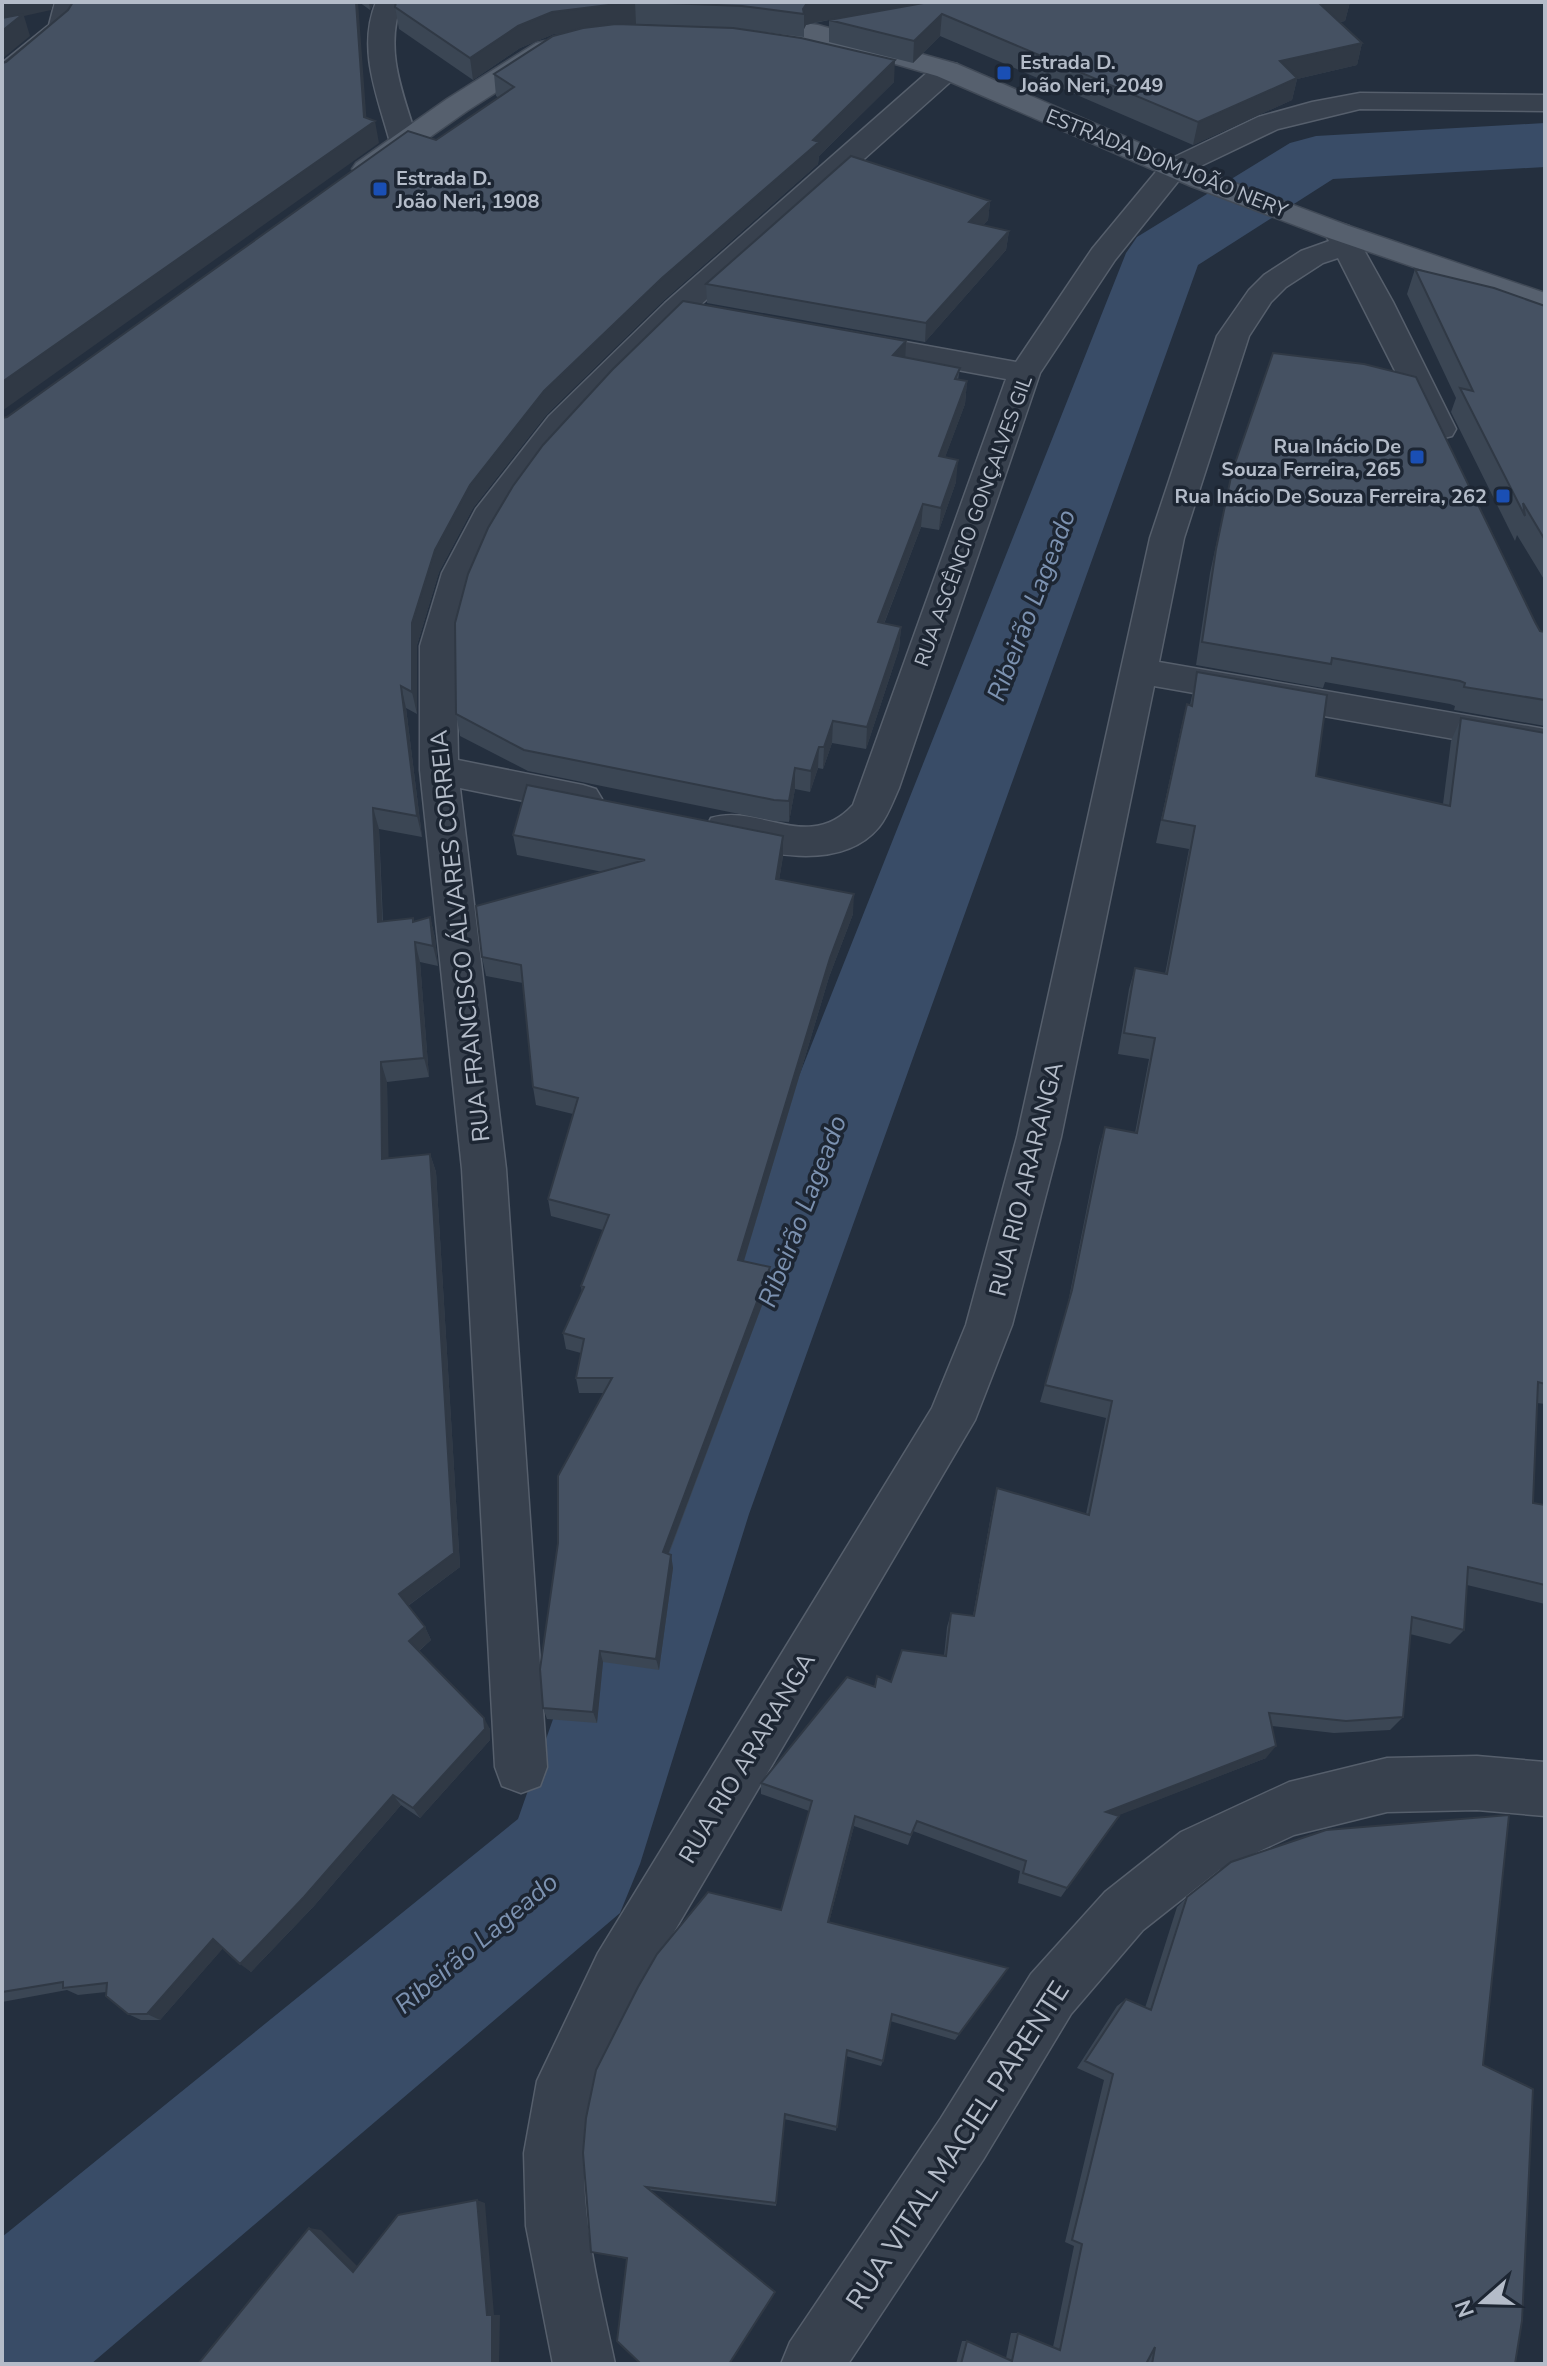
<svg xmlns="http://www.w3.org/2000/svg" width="1547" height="2366" font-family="'Nunito Sans',sans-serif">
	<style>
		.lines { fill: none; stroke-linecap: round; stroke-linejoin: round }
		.river { fill: #394c67; fill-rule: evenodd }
		.street-casing { stroke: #565f6c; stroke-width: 3 }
		.primary-casing { stroke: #414a57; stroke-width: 3 }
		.street { fill: #38414e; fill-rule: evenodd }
		.primary { fill: #56606e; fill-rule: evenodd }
		.wall { fill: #3b4654; fill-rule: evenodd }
		.shaded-wall { fill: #303945 }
		.building { fill: #455162; stroke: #303945; stroke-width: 2 }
		.transit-dot { fill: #1a4fb4; stroke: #1d2633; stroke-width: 3 }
		.labels { text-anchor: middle; stroke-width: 7; stroke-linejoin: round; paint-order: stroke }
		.far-poi-label { font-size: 20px; font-weight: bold; fill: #b4bcc9; stroke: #1d2633; text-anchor: start }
		.far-street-label { font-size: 20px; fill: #b4bcc9; stroke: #1d2633 }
		.street-label { font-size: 24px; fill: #b4bcc9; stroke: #1d2633 }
		.water-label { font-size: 26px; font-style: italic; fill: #7c92b1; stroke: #1d2633 }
		.near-street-label { font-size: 28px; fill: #b4bcc9; stroke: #1d2633 }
	</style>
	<rect width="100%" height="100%" fill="#242f3e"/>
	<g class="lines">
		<path class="river" d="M1545,123V167L1333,179L1198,265L749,1514L640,1864L620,1913L91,2364H2V2237L518,1819L625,1514L1126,253L1137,237L1290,143L1316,136Z"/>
		<defs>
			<path id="street" d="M55,2H81L79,19L73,30L12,82L2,84V63L49,25Z
				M376,2H402C383,50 404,96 418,142L414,148L404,150L394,148L390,142C377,95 357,49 376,2Z
				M947,62L957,64L961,70L957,76L687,317L571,430L508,513L476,573L456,646L458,760L583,785L596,789L602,799L596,809L583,813L460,788L506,1169L547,1767L540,1786L521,1793L502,1786L495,1767L462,1169L420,770V646L442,573L476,509L549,416L665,303L937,64Z
				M1360,93L1545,95V111L1360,109L1278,129L1184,174L1115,260L1040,373L899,788C893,801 888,816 879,827C840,874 760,853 711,838L706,828L711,818C760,803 808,854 853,805L1006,379L834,347L829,340L834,333L845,331L1016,362L1092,249L1164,162L1258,117L1312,102Z
				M1339,223L1349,226L1354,232L1393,302L1456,429L1452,436L1440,439L1428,436L1338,258L1323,263L1286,287L1271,302L1249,336L1184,538L1159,662L1545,729V755L1154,686L1061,1137L1012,1325L975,1420L638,1993C624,2023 602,2055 594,2087C569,2180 596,2273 615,2364H553L526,2226L524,2153L537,2081L598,1953L932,1408L966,1325L1017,1137L1150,538L1217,336L1249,290L1264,275L1301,251L1329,241L1324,232L1329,226Z
				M1477,1756L1545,1762V1816L1477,1810L1387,1812L1294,1835L1219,1870L1143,1930L1071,2014L983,2160L848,2364H781L790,2342L941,2118L1031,1974L1105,1892L1181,1832L1289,1782L1387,1758Z"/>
			<path id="primary" d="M745,15L818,25L957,64L1211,174L1349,226L1545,293V312L1329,238L1191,186L937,76L816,41L736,29L732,23L736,17Z
				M545,41L554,43L558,49L554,55L467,111L376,175L366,178L356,175L352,169L356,163L447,99L536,43Z"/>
		</defs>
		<use href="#street" class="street-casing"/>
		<use href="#primary" class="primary-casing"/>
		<use href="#street" class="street"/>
		<use href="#primary" class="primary"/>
	</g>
	<path class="wall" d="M359,2H374L370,10Z
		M396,2H1350L1345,21L1340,22L1362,43L1357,65L1297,79L1292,100L1193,145L940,36L913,63L829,42V20L806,25L804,29V37L733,28L894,82L819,156L818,164L663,301L547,414L473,508L439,572L417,645V714L406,708L422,837L379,829L383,921L414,922L430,917L435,938L438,966L420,962L429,1077L387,1082L388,1158L430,1154L436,1172L460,1567L408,1606L425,1627L431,1640L419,1651L490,1729V1740L420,1818L401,1805L314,1906L251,1972L223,1948L160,2020H141L128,2014L106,1992L78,1995L67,1990L2,2002V418L7,417L436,140L499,98L496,96L494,74L564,33L554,34L520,48L473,80L399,29L395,7ZM636,24L722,28L632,25Z
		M990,201L988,220L983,225L1009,231L1006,250L925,342L707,303L706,284Z
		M1415,269L1545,306V581L1517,535L1515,541L1451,412L1456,398L1407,294Z
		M905,357L960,368L958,380L967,381L965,404L945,457L956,482L939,530L921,527L884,624L901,627L899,649L866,749L832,743L823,769L818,768L810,792L795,789L789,822L774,821L528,771L460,736L456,714Z
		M1232,472L1535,622L1540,631L1545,632V726L1454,710L1455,706L1450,704L1325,682L1323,688L1196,665L1210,573Z
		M1197,672L1316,776L1443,804L1451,741L1461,718L1545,733V1404L1537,1403L1533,1503L1545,1505V1604L1467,1585L1464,1630L1450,1644L1410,1634L1403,1717L1390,1730L1334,1733L1272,1726L1266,1758L1118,1815L1061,1897L1018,1883L1020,1871L913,1831L908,1845L854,1826L829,1922L1008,1968L955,2040L890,2021L883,2061L881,2066L846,2056L836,2131L784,2119L776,2206L650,2190L627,2259L591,2252L781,1910L809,1811L761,1794V1783L875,1687L891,1682L944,1656L947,1627L951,1613L973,1616L993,1504L997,1488L1086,1514L1106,1418L1040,1402L1067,1308L1099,1147L1105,1127L1135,1133L1149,1059L1118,1054L1129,989L1135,968L1165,974L1189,849L1156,843L1181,728L1187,704L1190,705Z
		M513,835L783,836V856L779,880L853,914L829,977L744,1261L770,1284L669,1554L671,1555L673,1568L659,1670L603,1662L597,1723L547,1719L543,1708L603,1393H579L576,1378L581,1353L566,1349L563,1333L582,1292L581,1286L603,1230L551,1216L548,1199L573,1114L536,1105L533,1087L523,983L486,976L482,957L603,872L517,855Z
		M1187,1897L1483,2065L1515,2364H956L962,2341H967L1006,2358L1011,2333H1018L1053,2347L1074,2246L1065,2242L1104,2080L1077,2068L1117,2006L1126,1999L1145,2008L1177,1907Z"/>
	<path class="shaded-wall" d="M2,2H54L51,10L24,16L30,36L2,59Z
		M356,2H358L367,126L375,121L379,143L2,411V382L364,117Z
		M369,2H374L370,10Z
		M635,2L636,24L554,34L520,48L473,80L470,58L518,26L552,12Z
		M810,2H931L817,22L806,25L804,29V14L803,9L807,3Z
		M1333,2H1350L1345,21L1315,26L1320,4Z
		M942,14L940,36L913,63L914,41Z
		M1362,43L1357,65L1297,79L1292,100L1193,145L1198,122L1280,61Z
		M895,60L894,82L819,156L818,164L663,301L547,414L473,508L439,572L417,645V714L412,692V623L435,550L470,485L544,391L662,278L813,140Z
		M990,201L988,220L967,241L969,222Z
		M1009,231L1006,250L925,342L926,323Z
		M906,341L905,364L893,355Z
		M967,381L965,404L937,479L939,456Z
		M958,460L956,482L939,530L941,508Z
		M923,504L921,527L876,644L878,622Z
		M901,627L899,649L866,749L867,727Z
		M401,686L406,708L422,837L417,816Z
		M833,721L832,743L823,769L824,747Z
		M819,747L818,768L810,792L811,771Z
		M795,768V789L789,822V801Z
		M373,808L379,829L383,942L378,922Z
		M783,836V856L776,899V879Z
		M854,894L853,914L829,977L739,1277L738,1260L830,958Z
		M430,917L435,938L438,966L433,946Z
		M415,942L420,962L429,1077L424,1058Z
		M381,1062L387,1082L389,1177L382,1159Z
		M430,1154L436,1172L460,1567L406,1607L399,1594Z
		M770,1267V1284L664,1565L663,1552Z
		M671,1555L673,1568L659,1670L656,1659Z
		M425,1627L431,1640L416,1653L409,1641Z
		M600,1651L603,1662L597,1723L593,1712Z
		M484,1718L490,1729V1740L420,1818L413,1808Z
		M1276,1746L1266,1758L1099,1823L1106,1812Z
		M393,1795L401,1805L314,1906L251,1972L240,1964Z
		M855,1816L854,1826L827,1930L828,1922Z
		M213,1939L225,1946L160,2020L147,2014Z
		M477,2200L485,2203L494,2315H500L499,2364H492Z
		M309,2228L321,2230L364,2273L353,2272Z"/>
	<path class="building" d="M73,2H356L364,117L375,121L2,382V63L6,62L68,10Z
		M396,2H633L552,12L518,26L470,58L395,7Z
		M641,2H810L807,3L803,9L804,14L742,6Z
		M929,2H1333L1320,4L1362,43L1280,61L1297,78L1198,122L942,14L914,41L829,20Z
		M23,14L2,31V18Z
		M616,24L733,28L801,38L895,60L813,140L819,142L662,278L544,391L470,485L435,550L412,623V692L401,686L417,816L373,808L378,922L413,918V922L430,917L433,946L415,942L424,1058L381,1062L382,1159L430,1154L454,1553L399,1594L425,1627L409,1641L484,1718L485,1729L413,1808L393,1795L304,1897L240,1964L213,1939L147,2014H128L106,1996L107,1983L63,1988V1982L2,1992V418L7,417L408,131L436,140L514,87L494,74L553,36L583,28Z
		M851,156L990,201L969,222L1009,231L926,323L706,284Z
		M1415,269L1494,288L1545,306V540L1523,503L1525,516L1460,388L1473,391Z
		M683,301L906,341L893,355L960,368L955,379L967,381L939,456L958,460L941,508L923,504L878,622L901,627L867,727L833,721L824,747H819L811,771L795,768L789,801L774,800L524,750L456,714L455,623L468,574L488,528L513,486L543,445L612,370Z
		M1273,353L1364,364L1416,377L1535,622L1540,631L1545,632V700L1464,687L1465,683L1460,681L1332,658L1331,664L1202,642L1216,549L1232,472Z
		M1197,672L1327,695L1316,776L1450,806L1461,718L1545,733V1384L1538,1382L1533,1503L1545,1505V1585L1468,1567L1464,1630L1412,1617L1403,1717L1346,1721L1269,1713L1276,1746L1106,1812L1119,1816L1067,1888L1023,1873L1026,1861L917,1821L911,1835L855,1816L828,1922L1008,1968L959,2034L892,2014L883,2061L847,2050L837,2127L785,2114L776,2203L646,2187L775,2292L729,2364H641L617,2341L627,2258L591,2252L583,2153L586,2118L596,2070L638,1987L657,1954L708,1892L781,1910L812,1801L761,1783L847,1677L875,1687L877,1676L891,1682L902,1650L946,1656L951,1613L974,1616L997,1488L1089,1515L1112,1401L1045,1385L1072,1290L1105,1127L1137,1133L1155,1038L1124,1033L1135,968L1167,974L1195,826L1162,820L1187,704L1192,706Z
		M527,785L783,836L776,879L854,894L830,958L738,1260L770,1267L663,1552L671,1555L656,1659L600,1651L593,1712L543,1708L540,1669L558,1543V1476L612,1378H576L584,1339L563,1333L584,1287L581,1286L609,1215L548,1199L578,1098L533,1087L521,965L482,957L476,906L645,860L513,835Z
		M1509,1815L1483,2065L1533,2089L1522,2321L1515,2364H1152L1155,2347L1146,2364H961L967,2341L1012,2361L1018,2333L1060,2350L1082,2244L1072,2240L1113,2074L1085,2061L1126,1999L1151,2010L1187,1897L1231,1862L1326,1830Z
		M477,2200L487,2315H492V2364H198L309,2228L353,2272L398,2215Z"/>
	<g class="transit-dot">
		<rect x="996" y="65" width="16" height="16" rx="4"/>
		<rect x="372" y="181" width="16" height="16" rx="4"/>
		<rect x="1409" y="449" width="16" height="16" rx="4"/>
		<rect x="1495" y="488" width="16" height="16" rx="4"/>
	</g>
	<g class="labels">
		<g class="far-poi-label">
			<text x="1020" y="69">Estrada D.<tspan x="1020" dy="23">João Neri, 2049</tspan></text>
			<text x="396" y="185">Estrada D.<tspan x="396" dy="23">João Neri, 1908</tspan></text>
			<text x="1401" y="453" text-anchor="end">Rua Inácio De<tspan x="1401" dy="23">Souza Ferreira, 265</tspan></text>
			<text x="1487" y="503" text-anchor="end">Rua Inácio De Souza Ferreira, 262</text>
		</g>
		<g class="far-street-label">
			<text transform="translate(1167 163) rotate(22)" y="7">ESTRADA DOM JOÃO NERY</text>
			<text transform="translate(973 521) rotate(-70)" y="7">RUA ASCÊNCIO GONÇALVES GIL</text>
		</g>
		<g class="street-label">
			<text transform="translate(460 936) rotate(-96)" y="8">RUA FRANCISCO ÁLVARES CORREIA</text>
			<text transform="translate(1026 1179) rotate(-76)" y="8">RUA RIO ARARANGA</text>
			<text transform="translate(747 1758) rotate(-59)" y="8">RUA RIO ARARANGA</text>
		</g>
		<g class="water-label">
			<text transform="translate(1031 605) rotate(-69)" y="9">Ribeirão Lageado</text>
			<text transform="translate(802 1211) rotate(-69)" y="9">Ribeirão Lageado</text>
			<text transform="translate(476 1943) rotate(-40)" y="9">Ribeirão Lageado</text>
		</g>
		<g class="near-street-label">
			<text transform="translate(957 2145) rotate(-57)" y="10">RUA VITAL MACIEL PARENTE</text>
		</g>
	</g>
	<rect width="1547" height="2366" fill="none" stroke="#b4bcc9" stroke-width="8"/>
	<g transform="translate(1483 2302) rotate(250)" stroke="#1d2633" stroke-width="6" paint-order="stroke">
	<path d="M0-6L14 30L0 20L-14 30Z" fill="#b4bcc9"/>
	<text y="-12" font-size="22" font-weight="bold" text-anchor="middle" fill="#b4bcc9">N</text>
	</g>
</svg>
